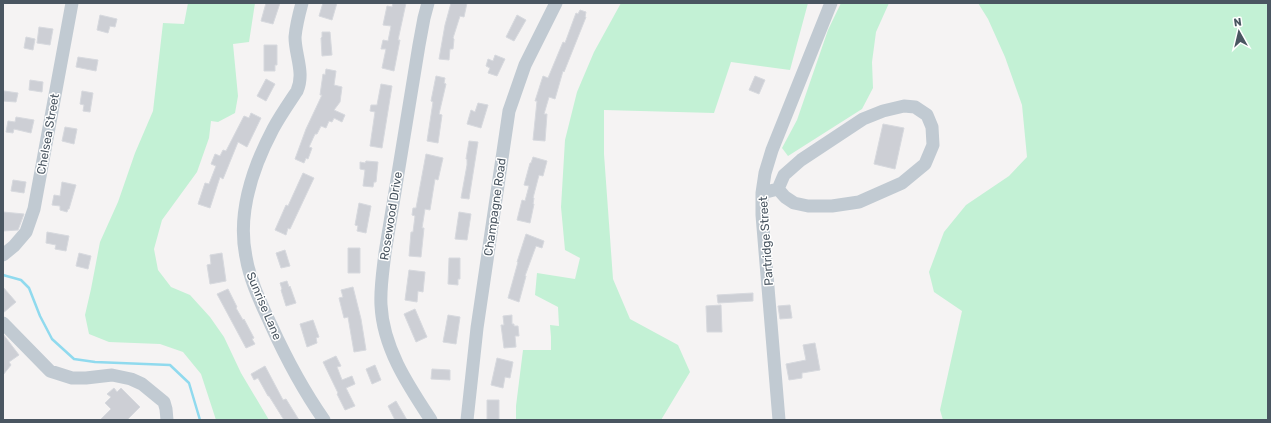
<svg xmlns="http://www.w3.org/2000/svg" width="1271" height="423" font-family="Rubik,sans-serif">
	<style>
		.green { fill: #c3f1d5 }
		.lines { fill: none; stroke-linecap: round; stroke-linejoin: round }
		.stream { stroke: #90daee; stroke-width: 2.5 }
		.building { fill: #cdcfd5; stroke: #d7d9de }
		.minor { stroke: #c1cad2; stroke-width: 13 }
		.labels { text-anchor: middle; stroke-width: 3; stroke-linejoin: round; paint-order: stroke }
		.street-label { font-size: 12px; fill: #4a5661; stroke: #fff }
	</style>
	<rect width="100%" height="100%" fill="#f5f3f3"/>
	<path class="green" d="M188,3H255L249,42L233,44L238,96L235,113L218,122L211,121L209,138L197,172L162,220L154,249L158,270L171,287L190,295L210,317L224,337L241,373L269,420H216L201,374L183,352L160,344L109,342L89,334L85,315L91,289L100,242L118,202L135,153L153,111L163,23L184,24Z
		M621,3H808L790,70L731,62L714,113L604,110V154L613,279L630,319L678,345L690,372L661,420H516V406L523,350H551V337L550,325L559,326L558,307L535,295L537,273L575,279L580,258L565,250L561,207L565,140L577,92L594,52Z
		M841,3H889L876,32L872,62L873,88L862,109L788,156L782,148L797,120L828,30Z
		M978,3H1268V420H943L940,410L962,311L934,292L929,272L944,232L966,205L1009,176L1027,157L1022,105L1005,57L988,19Z"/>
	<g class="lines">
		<path class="stream" d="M3,275L21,280L29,288L40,316L52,339L74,359L95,362L170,365L189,383L200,420"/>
	</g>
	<path class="building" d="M266,3H280L273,24L261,21Z
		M323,3H337L332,20L319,16Z
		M393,3H406L398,40H400L394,71L382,68L386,49H381L383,40L388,41L391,26L383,25L387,6L392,7Z
		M451,3H467L464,17L460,16L453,38L454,39L453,49H450L449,60L439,59L445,25Z
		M580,10L586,12L585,17H586L564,72L563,71L555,99L549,97L544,114H547L545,141L533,140L537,101H535L543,76L548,78L563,42L565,43L576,13L578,14Z
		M100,15L117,19L115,27L110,26L108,33L97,30Z
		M517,15L526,20L514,41L506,37Z
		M39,27L53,29L50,45L37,43Z
		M322,32H330L332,55L322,56L321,38L322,37Z
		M26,37L35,39L33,50L24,48Z
		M264,45H277V65H275V71H264Z
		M495,55L505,59L497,76L488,73L490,68L486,66L488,59L493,61Z
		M78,57L98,60L96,71L76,67Z
		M326,69L336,71L334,85L342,87L340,102L334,110L345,115L342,122L334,118L332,122L329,121L326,128L321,126L317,134H315L309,147L312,148L308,159L306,158L304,163L295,159L306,129L322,95H320L323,74L325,75Z
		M436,76L445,78L444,83L446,84L439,114L442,115L438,143L427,141L433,102L431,101Z
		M755,76L765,80L759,94L749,90Z
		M266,79L275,84L266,101L257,96Z
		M30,80L43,82L42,92L29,90Z
		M381,84L392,86L382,148L370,146L375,112L370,111L371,105H377Z
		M4,91L18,93L16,102L3,101Z
		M82,91L93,93L90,112L83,111L84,105L80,104Z
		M478,103L488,105L481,128L467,124L471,110L475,112Z
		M251,113L261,118L247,147L238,142L223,179L220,177L210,208L198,204L205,183L209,184L216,166L211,164L215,154L220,156L223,150L226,151L244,116L249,118Z
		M16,117L34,120L31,133L14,129L13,133L6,132L8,121L15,122Z
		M883,124L904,128L895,169L874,164Z
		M65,127L77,129L74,144L62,141Z
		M469,141L478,142L469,199L461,198L467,165V159H466Z
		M426,154L443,158L438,180L435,179L430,210L425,209L422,228H424L421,257L409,256L411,232H413L415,216L412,215L413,208H416Z
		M533,157L547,161L543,176L539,175L533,198H534L533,204H534L530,223L517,220L522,200L525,201L529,186L524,185L530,163H531Z
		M366,161L378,162L376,182H374L373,187L363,186L365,170L360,169V162L365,163Z
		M303,173L314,178L290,229L288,228L286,235L275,230L286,205L288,206Z
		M13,180L26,182L24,193L11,191Z
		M62,182L76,185L69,209H68L67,212L60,210V206L52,205L54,195L60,196Z
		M359,203L371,206L366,233L357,231L358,226L355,225Z
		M3,212L24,214L18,230L3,231Z
		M459,212L471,214L467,240L455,239Z
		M47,232L69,236L66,251L55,249L56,245L46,243Z
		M526,234L544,241L542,248L536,246L525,276H526L519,302L508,298L518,262H517Z
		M348,248H360V273H348Z
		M285,250L290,266L281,268L276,253Z
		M79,253L91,256L88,269L76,266Z
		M222,253L226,281L210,284L207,265L211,264L210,255Z
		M449,258H460V279H458V285L448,284Z
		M409,270L425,272L423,292L418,291L417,302L405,300Z
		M287,281L289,287L290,286L296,303L286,306L281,290L282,289L280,283Z
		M3,287L16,302L3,313Z
		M353,287L361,319L366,350L354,352L348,317L344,318L339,298L343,297L341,290Z
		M228,289L237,307L236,308L243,320L244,319L254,338L252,339L255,344L246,348L217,294Z
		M753,293V301L718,303L717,295Z
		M721,305L722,332H707L706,306Z
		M790,305L792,318L780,319L778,306Z
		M415,309L427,337L416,342L404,314Z
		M448,315L460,317L456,344L443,342Z
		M512,315V324H514V326H518L519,336H515L516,347L504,348L501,325H504L503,316Z
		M313,320L319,337L316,338L317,343L307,347L300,324Z
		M3,334L19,355L9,362L11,365L3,375Z
		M815,343L820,370L802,373V378L789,380L786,364L806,360L803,345Z
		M336,356L341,366L337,367L342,380L352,376L355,384L346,388L355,406L345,410L337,394L338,393L323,362Z
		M497,358L513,362L510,378L505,377L503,388L491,385Z
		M375,365L381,380L372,384L366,369Z
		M265,366L283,400L286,399L299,420H284L269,396H268L258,378L254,380L251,374Z
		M432,369L450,370V380L431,379Z
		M114,388L117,392L121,388L140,407L127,420H100L111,409L105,403L111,397L107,394Z
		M487,400H499V420H487Z
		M396,401L407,420H395L388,406Z"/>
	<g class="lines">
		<path class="minor" d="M302,3C299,14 296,26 295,37C295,55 305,73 297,91C289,103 280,116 273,129C253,167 237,214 246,257C250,281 261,303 271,325C286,358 303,390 324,420
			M428,3L424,18L419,45L385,253C383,270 380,288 381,305C383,348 408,385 431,420
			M762,193L778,189L785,197L794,203L808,206H832L859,202L902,183L925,164L933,145L932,127L927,115L915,107L904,106L883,111L863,119L801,160L784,175L778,189
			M3,255L14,246L26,232L34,209L72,3
			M3,323L50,371L72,378H86L112,375L131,379L142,384L164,402L166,409L167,420
			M467,420L477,328L509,111L525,65L556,3
			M779,420L762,215V193L765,173L772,150L831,3"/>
	</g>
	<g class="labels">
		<g class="street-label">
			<text transform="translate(48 134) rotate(-80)" y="4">Chelsea Street</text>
			<text transform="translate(495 207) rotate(-82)" y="4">Champagne Road</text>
			<text transform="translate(391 216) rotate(-81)" y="4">Rosewood Drive</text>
			<text transform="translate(766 241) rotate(-94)" y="4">Partridge Street</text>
			<text transform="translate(264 306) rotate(67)" y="4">Sunrise Lane</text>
		</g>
	</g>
	<rect width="1271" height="423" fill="none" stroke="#4a5661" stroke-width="8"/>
	<g transform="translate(1239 32) rotate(352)" stroke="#ffffff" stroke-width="3" paint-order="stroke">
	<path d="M0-3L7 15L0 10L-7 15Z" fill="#4a5661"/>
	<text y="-6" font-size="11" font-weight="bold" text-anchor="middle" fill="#4a5661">N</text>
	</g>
</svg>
